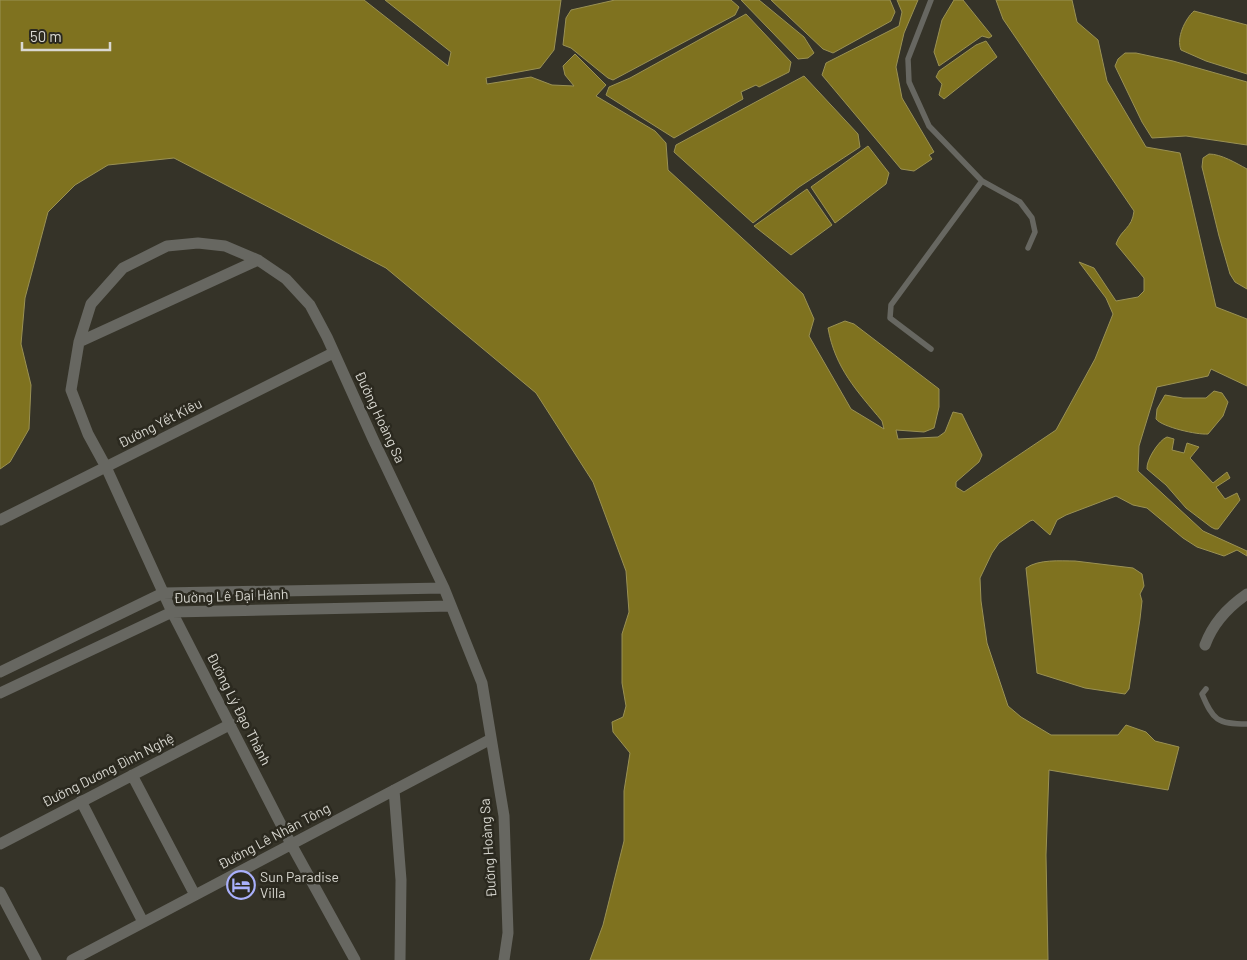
<svg xmlns="http://www.w3.org/2000/svg" width="1247" height="960" font-family="Barlow,sans-serif">
	<style>
		.water { fill: #7f721f; stroke: #9a9154 }
		.lines { fill: none; stroke-linecap: round; stroke-linejoin: round }
		.lane { stroke: #676761; stroke-width: 5.5 }
		.street { stroke: #676761; stroke-width: 11 }
		.labels { text-anchor: middle; stroke-width: 5; stroke-linejoin: round; paint-order: stroke }
		.street-label { font-size: 14px; fill: #d9d8d1; stroke: #2b291f }
		.poi-label { font-size: 14px; fill: #d9d8d1; stroke: #2b291f; text-anchor: start }
	</style>
	<rect width="100%" height="100%" fill="#353328"/>
	<path class="water" d="M0,0H364L448,66L451,52L385,0H561L554,50L540,68L486,78L487,84L531,77L552,85L574,86L565,75L563,66L575,54L606,85L596,96L655,131L666,143L668,170L803,294L814,319L809,336L851,409L884,429L882,421C857,391 835,368 828,328L845,321L854,324L939,389V407L934,428L924,432L896,430L898,439L938,437L945,432L953,412L962,414L982,455L979,462L956,482V487L964,492L1056,430L1095,359L1113,314L1106,298L1079,262L1094,268L1116,301L1138,297L1144,291V278L1116,244C1121,229 1132,229 1134,211L1003,19L996,0H1072L1077,22L1098,40L1107,81L1146,147L1180,153L1216,307L1247,319V386L1211,369L1208,376L1157,387L1139,446L1138,471L1203,531L1247,551V556L1237,550L1224,556L1197,547L1183,538L1147,508L1133,505L1116,496L1066,515L1057,520L1050,535L1033,520L1030,521L999,543L992,553L980,578L981,601L987,643L1008,706L1021,717L1051,735H1118L1126,725L1146,732L1155,741L1179,747L1168,790L1049,770L1046,855L1048,960H590L603,925L624,841V791L630,753L613,732L612,722L623,717L626,706L622,683V634L629,612L626,571L593,482L536,393L386,268L174,158L108,165L75,185L48,212L25,298L21,344L31,385L29,429L10,462L0,469Z
		M615,0H731L739,7L735,15L613,80L608,78L571,48L563,45L566,18L571,10Z
		M741,0H759L804,37L814,53L808,58L798,59Z
		M771,0H890L895,12L891,21L833,53L823,49Z
		M897,0H918L904,33L896,67L902,98L934,152L929,155L932,159L914,171L901,169L822,75L826,63L899,26L902,12Z
		M954,0H963L992,36L989,38L982,36L939,66L934,52L942,20Z
		M1194,11L1247,25V74L1206,61L1181,50C1176,38 1185,19 1194,11Z
		M746,14L791,62L789,72L759,87L756,85L741,92L743,99L674,138L606,95L609,87L630,78Z
		M986,41L997,57L944,99L939,95L942,84L936,77L939,71L976,45Z
		M1125,53H1136L1173,61L1247,82V145L1186,136L1152,138L1142,122L1115,66L1118,59Z
		M804,76L858,134L860,147L799,187L753,223L674,152L676,145Z
		M868,146L889,173L886,184L835,223L811,187Z
		M1209,154C1221,154 1236,163 1247,169V289L1235,282L1230,274L1219,236L1202,167L1203,158Z
		M807,189L832,225L791,255L754,226Z
		M1214,391L1222,393L1228,402L1223,416L1208,434C1197,435 1162,427 1156,419L1157,409L1165,395L1183,398H1206Z
		M1167,437L1174,439L1172,450L1184,453L1187,443L1199,447L1190,458L1213,483L1227,472L1230,478L1216,487L1225,499L1237,493L1240,500L1218,529H1215L1211,527L1186,508L1166,485L1147,469C1146,460 1159,440 1167,437Z
		M1075,561L1133,568L1142,574L1144,586L1140,594L1142,601L1140,619L1129,689L1125,694L1085,688L1037,673L1026,568C1039,559 1060,561 1075,561Z"/>
	<g class="lines">
		<path class="lane" d="M931,0L908,59L909,82L929,126L982,181L1020,202L1032,218L1035,232L1028,248
			M931,349L890,318L891,305L982,181
			M1206,689L1202,694C1213,720 1217,724 1247,724"/>
		<path class="street" d="M79,342L258,260
			M0,520L333,353
			M1205,645C1213,623 1228,607 1247,594
			M0,672L163,593L444,588
			M0,693L172,612L451,606
			M132,775L195,895
			M394,790L401,880L400,960
			M81,801L143,922
			M0,844L231,724
			M0,892L36,960
			M72,960L491,739
			M355,960L291,844L172,612L106,467L88,434L71,390L79,342L91,304L123,268L167,246L198,243L225,246L258,260L286,279L310,305L327,337L373,439L444,588L482,683L504,816L508,933L504,960"/>
	</g>
	<defs>
		<symbol id="hotel-ring" viewBox="-11 -11 22 22"><circle r="9.5" fill="#2b291f" stroke="#a9b0fc" stroke-width="1.5"/><path d="M-6-4.5h1.5V1H6V5H4.5V3h-9V5H-6ZM-4 0a1.8 1.8 0 1 1 3.6 0ZM.5 0V-2.5h3Q6-2.5 6 0Z" fill="#a9b0fc"/></symbol>
	</defs>
	<g fill-rule="evenodd">
		<use href="#hotel-ring" x="225" y="869" width="32" height="32"/>
	</g>
	<g class="labels">
		<g class="street-label">
			<text transform="translate(380 417) rotate(65)" y="5">Đường Hoàng Sa</text>
			<text transform="translate(160 423) rotate(-27)" y="5">Đường Yết Kiêu</text>
			<text transform="translate(231 596) rotate(-2)" y="5">Đường Lê Đại Hành</text>
			<text transform="translate(239 709) rotate(63)" y="5">Đường Lý Đạo Thành</text>
			<text transform="translate(108 770) rotate(-27)" y="5">Đường Dương Đình Nghệ</text>
			<text transform="translate(274 836) rotate(-28)" y="5">Đường Lê Nhân Tông</text>
			<text transform="translate(488 848) rotate(-94)" y="5">Đường Hoàng Sa</text>
		</g>
		<g class="poi-label">
			<text x="260" y="882">Sun Paradise<tspan x="260" dy="16">Villa</tspan></text>
		</g>
	</g>
	<path d="M22 42v8h88v-8" fill="none" stroke="#d9d8d1" stroke-width="2.5"/>
	<text x="30" y="42" font-size="15" fill="#d9d8d1" stroke="#2b291f" stroke-width="4" paint-order="stroke">50 m</text>
</svg>
